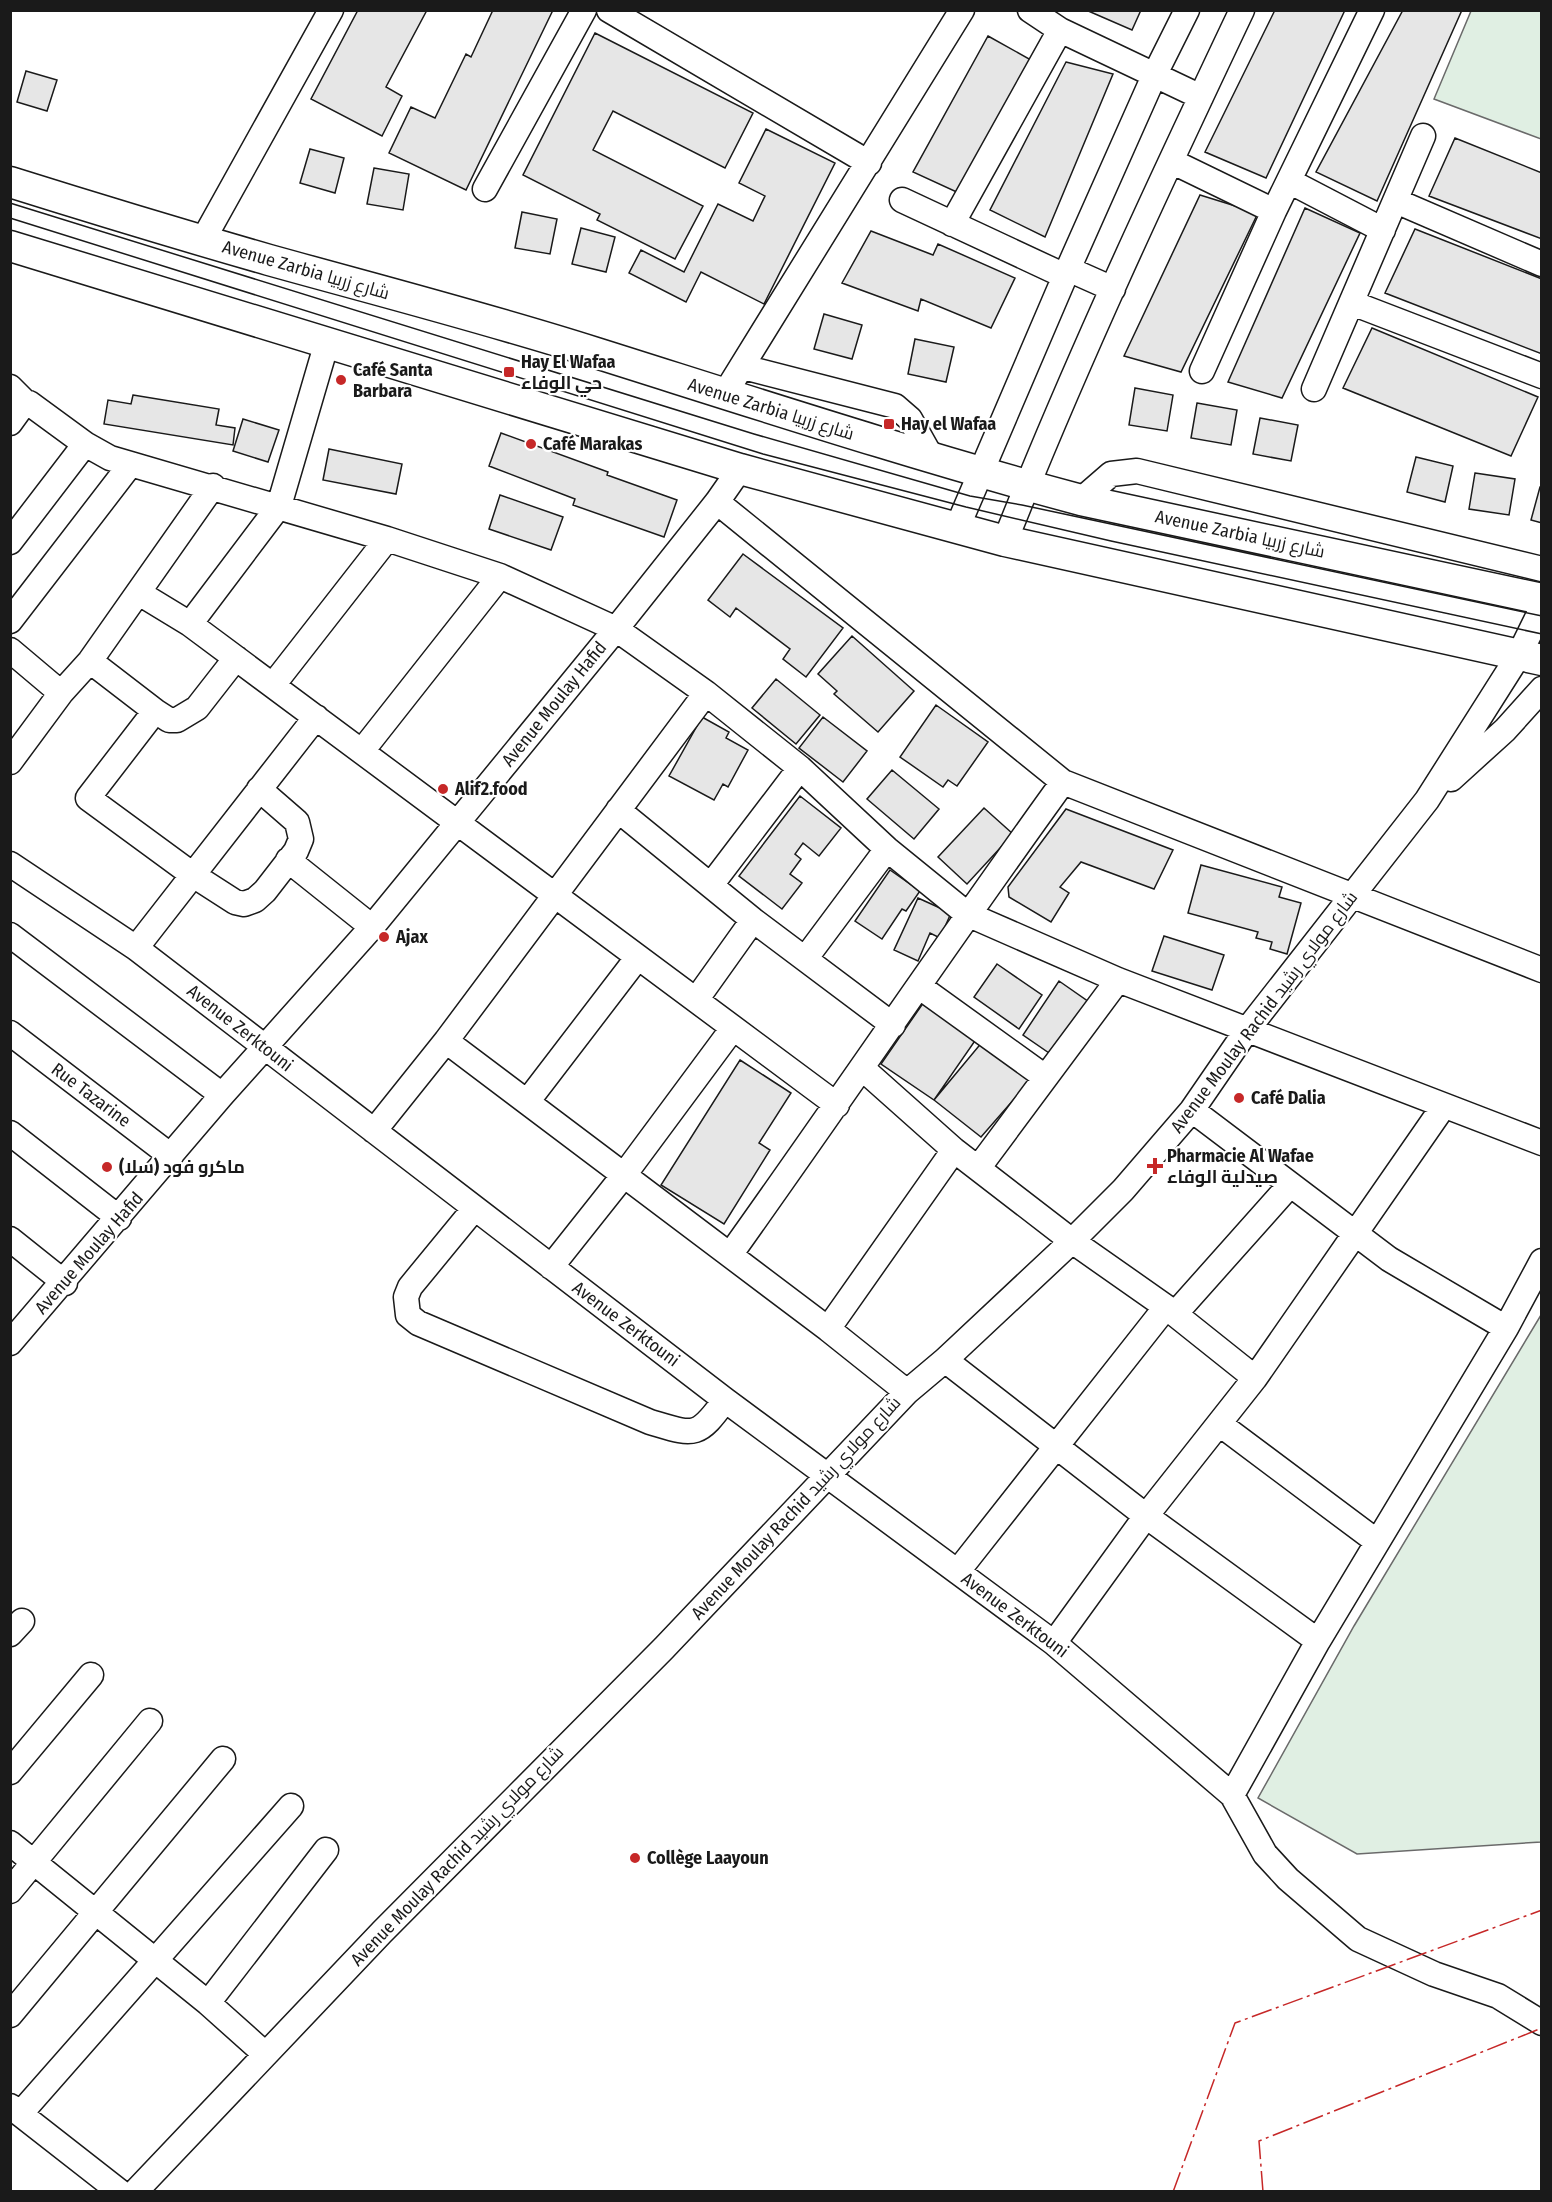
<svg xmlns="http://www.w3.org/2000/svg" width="1552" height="2202" font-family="'Fira Sans Condensed',Cairo,sans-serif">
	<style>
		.green { fill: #e0efe3; stroke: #6a6a6a; stroke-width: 1.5 }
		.building { fill: #e6e6e6; stroke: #1a1a1a; stroke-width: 1.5 }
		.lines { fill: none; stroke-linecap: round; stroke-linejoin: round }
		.minor-casing { stroke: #1a1a1a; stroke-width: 27 }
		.major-casing { stroke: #1a1a1a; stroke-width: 33 }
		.minor { stroke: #fff; stroke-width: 24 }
		.major { stroke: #fff; stroke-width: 30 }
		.tram { stroke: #1a1a1a; stroke-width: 1.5 }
		.power { stroke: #c62828; stroke-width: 1.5; stroke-dasharray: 21 4.5 3 4.5; stroke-linecap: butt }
		.poi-dot { fill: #c62828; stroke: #fff; stroke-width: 2 }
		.labels { text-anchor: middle; stroke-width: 4.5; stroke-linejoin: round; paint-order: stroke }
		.street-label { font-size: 18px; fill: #1a1a1a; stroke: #fff }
		.poi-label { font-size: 18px; font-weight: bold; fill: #1a1a1a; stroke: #fff; text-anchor: start }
	</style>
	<rect width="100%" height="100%" fill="#fff"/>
	<path class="green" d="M1471,11H1541V139L1434,99Z
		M1541,1315V1842L1357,1854L1258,1798L1354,1626Z"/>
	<path class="building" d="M358,10H427L386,87L402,96L382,136L311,99Z
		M493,10H553L466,190L389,153L411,107L435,118L466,54L471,57Z
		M1086,10H1141L1132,30Z
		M1275,10H1345L1266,178L1205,152Z
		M1403,10H1462L1377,201L1316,172Z
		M595,33L753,113L725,168L613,111L593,150L703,206L675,259L597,220L600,214L523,175Z
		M988,36L1031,60L961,194L913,172Z
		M1066,62L1113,74L1045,237L990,210Z
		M26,71L57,80L47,111L17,102Z
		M766,129L835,163L764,304L701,272L686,302L629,273L641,250L684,272L718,204L753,221L765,196L739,183Z
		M1455,138L1542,173V239L1429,196Z
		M310,149L344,158L335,193L300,183Z
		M374,168L409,174L403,210L367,204Z
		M1200,195L1258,213L1181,372L1124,356Z
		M1305,208L1360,233L1282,398L1228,382Z
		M522,212L557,219L550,254L515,248Z
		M581,228L615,237L606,272L572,264Z
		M1415,229L1542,279V354L1385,293Z
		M871,231L933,255L938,244L1015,278L991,328L921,299L918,311L842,283Z
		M824,314L862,325L852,359L814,349Z
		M1372,328L1538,397L1511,456L1343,388Z
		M915,339L954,347L946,382L908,374Z
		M1135,388L1173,395L1167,431L1129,425Z
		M133,395L219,409L216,425L235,428L233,445L104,424L108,400L131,404Z
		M1197,403L1237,410L1231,445L1191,438Z
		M1260,418L1298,425L1291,461L1253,454Z
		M243,419L279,430L268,462L233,451Z
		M501,433L608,472L607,475L677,500L664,537L573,505L575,499L489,466Z
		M329,449L402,464L396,494L323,480Z
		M1416,457L1453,466L1445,502L1407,492Z
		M1475,473L1515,479L1509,515L1469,509Z
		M1540,487H1542V523L1531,520Z
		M500,495L563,517L551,550L489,529Z
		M743,554L843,628L806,677L783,659L790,649L736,608L730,617L708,600Z
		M852,636L914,691L878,732L834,694L837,691L818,674Z
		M776,679L820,715L796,744L752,708Z
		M936,705L988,742L957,786L948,780L943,787L900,757Z
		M702,717L729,732L726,738L748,750L728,787L723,784L714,800L669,776Z
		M823,717L867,751L843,782L799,748Z
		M892,770L939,809L914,839L867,799Z
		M800,796L841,828L819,856L803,843L795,854L801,859L790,874L802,883L782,909L739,876Z
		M984,808L1013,834L967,884L938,857Z
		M1066,809L1173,850L1154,889L1081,862L1060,887L1069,893L1051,922L1009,897L1008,887Z
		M1201,865L1282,887L1279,897L1301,903L1287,954L1270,949L1272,942L1256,938L1258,932L1188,913Z
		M890,870L920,891L906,911L902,909L882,939L855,921Z
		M918,898L951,913L940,938L930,933L918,961L894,950Z
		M1164,936L1224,955L1212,990L1152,971Z
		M997,964L1042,995L1019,1029L974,997Z
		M1059,981L1089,1002L1052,1055L1023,1035Z
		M926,999L979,1035L934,1100L881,1064Z
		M983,1041L1030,1081L981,1137L934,1100Z
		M740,1060L791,1093L759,1143L770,1150L724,1224L661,1185Z"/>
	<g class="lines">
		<defs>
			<path id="minor" d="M609,10L869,163
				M1030,10L1060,30L1201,97
				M1171,161L1274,211L1202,371
				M1289,181L1383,230
				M485,189L584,10
				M902,200L1065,276
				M1396,201L1542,264
				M1274,211L1372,10
				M952,224L1060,30
				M203,240L331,10
				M1068,269L1113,289
				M1352,303L1542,376
				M743,367L895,406L910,419L933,460
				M10,387L26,403
				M1314,389L1423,136
				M724,395L962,10
				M10,423L23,405L29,403L85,444L110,458L387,539L500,576L616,629L706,693L800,768L887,849L967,914L1118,980L1542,1143
				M1081,500L1111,474L1137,471L1542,569
				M717,502L1063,782L1542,970
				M957,528L1065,276L1154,76L1187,10
				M1005,541C1076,362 1159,185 1242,10
				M10,542L85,444
				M139,593L190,624L837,1105
				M10,621L130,465
				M190,624L279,506L327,342
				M10,650L61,693
				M90,661L155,711L169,720H177L197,708L236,658
				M273,685L387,539
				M155,711L88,798L193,875L235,902L244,904L255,900L265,891L296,851L301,839L297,822L259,789
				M362,751L500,576
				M10,762L61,693L90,661L213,486
				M1451,779L1505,730L1542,689
				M618,810L753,920L893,1025
				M288,860L372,927
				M10,864L136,948L725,1400L1054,1643L1232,1795L1265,1854L1288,1879L1358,1939L1434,1974L1498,1996L1542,2023
				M711,885L800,768
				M10,935L222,1095
				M136,948L316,717
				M805,959L887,849
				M920,987L1045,1077
				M696,1000L753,920
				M10,1033L171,1156
				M446,1041L828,1329L907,1392
				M863,1069L954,1150L1072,1241L1166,1307L1255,1378
				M527,1102L638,957
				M1192,1110L1389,1259L1506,1328
				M374,1131L446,1041L706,693
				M10,1133L119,1218
				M979,1167L1118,980
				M474,1209L410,1287L406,1297L408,1315L418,1323L650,1422C694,1435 697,1439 725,1400
				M10,1239L65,1283
				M730,1255C842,1098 950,938 1063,782
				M551,1267L624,1175L733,1028
				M1175,1314L1289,1186
				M828,1329L954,1150
				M10,1343L222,1095L372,927L616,629L717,502L740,469
				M945,1360L1146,1516L1318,1641
				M1221,1425L1376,1541
				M958,1571L1166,1307
				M10,1634L22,1621
				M1054,1643L1146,1516L1255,1378L1443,1107
				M10,1772L91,1675
				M1232,1795L1318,1641L1506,1328L1542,1261
				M10,1843L208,2003L265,2054
				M10,1891L150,1721
				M208,2003L326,1850
				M10,2015L223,1759
				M10,2106L120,2192
				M20,2114L291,1806
				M135,2192L382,1932L664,1648L907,1392L945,1360L1072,1241L1123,1190L1192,1110L1247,1030L1427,800L1519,655L1542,608"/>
			<path id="major" d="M10,182C96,209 182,235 269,260C377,290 486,318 593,352C755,403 917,456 1081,500L1542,599
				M10,246L740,469L1005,541L1542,660"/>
		</defs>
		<use href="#minor" class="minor-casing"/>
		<use href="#major" class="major-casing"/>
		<use href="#minor" class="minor"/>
		<use href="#major" class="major"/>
		<path class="tram" d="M10,203L754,434L970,496L1022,505L1542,616
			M10,218L763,454L966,507L1111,541L1542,634"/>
		<path class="power" d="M1173,2192L1235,2023L1542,1910
			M1263,2192L1259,2141L1542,2028"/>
	</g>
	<g class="poi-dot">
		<rect x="503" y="366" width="12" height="12" rx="3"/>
		<circle cx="341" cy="380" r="6"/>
		<rect x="883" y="418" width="12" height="12" rx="3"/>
		<circle cx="531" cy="444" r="6"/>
		<circle cx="443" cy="789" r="6"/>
		<circle cx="384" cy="937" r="6"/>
		<circle cx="1239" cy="1098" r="6"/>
		<path d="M1152 1157h6v6h6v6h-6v6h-6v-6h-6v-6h6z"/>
		<circle cx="107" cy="1167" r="6"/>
		<circle cx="635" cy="1858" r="6"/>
	</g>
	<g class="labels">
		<g class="street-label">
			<text transform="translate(306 270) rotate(16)" y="6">Avenue Zarbia شارع زربيا</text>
			<text transform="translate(771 409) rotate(17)" y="6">Avenue Zarbia شارع زربيا</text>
			<text transform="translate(1240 534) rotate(12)" y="6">Avenue Zarbia شارع زربيا</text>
			<text transform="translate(554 704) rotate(-51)" y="6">Avenue Moulay Hafid</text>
			<text transform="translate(1264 1012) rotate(-53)" y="6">Avenue Moulay Rachid شارع مولاي رشيد</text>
			<text transform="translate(240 1028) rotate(38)" y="6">Avenue Zerktouni</text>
			<text transform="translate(91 1095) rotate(37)" y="6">Rue Tazarine</text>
			<text transform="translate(89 1253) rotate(-49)" y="6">Avenue Moulay Hafid</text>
			<text transform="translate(626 1324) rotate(37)" y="6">Avenue Zerktouni</text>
			<text transform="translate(796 1508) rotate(-47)" y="6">Avenue Moulay Rachid شارع مولاي رشيد</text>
			<text transform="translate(1015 1615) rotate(37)" y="6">Avenue Zerktouni</text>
			<text transform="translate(457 1856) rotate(-46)" y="6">Avenue Moulay Rachid شارع مولاي رشيد</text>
		</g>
		<g class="poi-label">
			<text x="521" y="368">Hay El Wafaa<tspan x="521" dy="21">حي الوفاء</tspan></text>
			<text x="353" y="376">Café Santa<tspan x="353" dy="21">Barbara</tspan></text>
			<text x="901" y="430">Hay el Wafaa</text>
			<text x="543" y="450">Café Marakas</text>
			<text x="455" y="795">Alif2.food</text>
			<text x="396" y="943">Ajax</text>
			<text x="1251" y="1104">Café Dalia</text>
			<text x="1167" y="1162">Pharmacie Al Wafae<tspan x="1167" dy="21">صيدلية الوفاء</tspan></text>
			<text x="119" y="1173">ماكرو فود (سلا)</text>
			<text x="647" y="1864">Collège Laayoun</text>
		</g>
	</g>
	<rect width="1552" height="2202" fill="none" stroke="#1a1a1a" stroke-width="24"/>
</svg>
